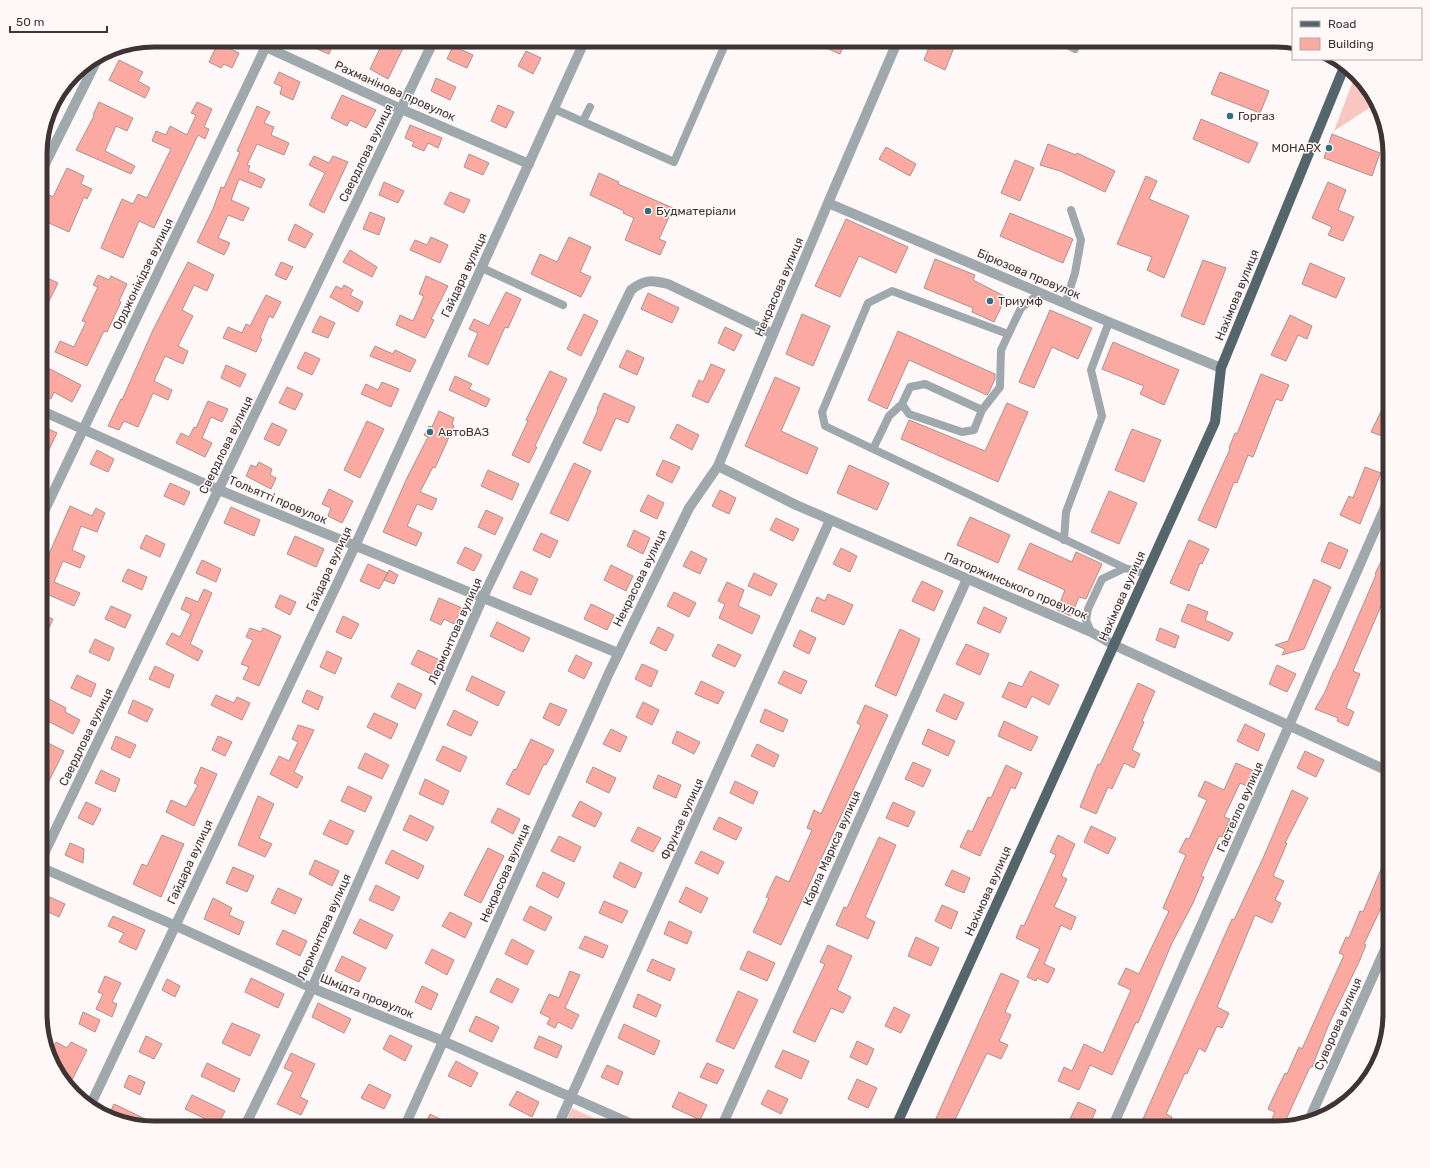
<svg xmlns="http://www.w3.org/2000/svg" width="1430" height="1168" font-family="Rubik,sans-serif">
	<style>
		.green { fill: #f8c7c2 }
		.building { fill: #fca9a1; stroke: #a99290 }
		.lines { fill: none; stroke-linecap: round; stroke-linejoin: round }
		.service { stroke: #9fa8ac; stroke-width: 8 }
		.minor { stroke: #9fa8ac; stroke-width: 10 }
		.tertiary { stroke: #9fa8ac; stroke-width: 10 }
		.primary { stroke: #55656c; stroke-width: 10 }
		.poi-dot { fill: #2e6d82; stroke: #fef9f8; stroke-width: 1.5 }
		.labels { text-anchor: middle; stroke-width: 3; stroke-linejoin: round; paint-order: stroke }
		.street-label { font-size: 12px; fill: #3d3433; stroke: #fef9f8 }
		.poi-label { font-size: 12px; fill: #3d3433; stroke: #fef9f8; text-anchor: start }
		.rim { fill: none; stroke: #3d3433; stroke-width: 5 }
	</style>
	<rect width="100%" height="100%" fill="#fef9f8"/>
	<path class="green" d="M1353,81L1363,85L1377,103L1334,131Z
		M572,1108L615,1128H563Z"/>
	<path class="building" d="M295,40H325L333,44L329,54Z
		M384,40H407L388,79L370,69Z
		M807,40H846L840,54Z
		M932,40H957L945,70L924,60Z
		M218,43L239,53L232,68L224,64L221,68L209,62Z
		M453,46L473,55L467,68L447,59Z
		M526,51L541,58L533,74L518,66Z
		M119,60L143,72L138,81L150,88L145,98L109,80Z
		M279,72L300,82L293,100L280,94L282,87L274,83Z
		M1220,72L1269,91L1260,113L1211,94Z
		M436,78L456,87L450,100L431,91Z
		M342,95L376,110L366,128L350,120L347,126L331,118Z
		M99,102L133,118L127,131L116,126L105,151L135,166L131,174L76,150L94,116L93,115Z
		M197,102L212,109L204,127L209,129L205,139L198,135L154,228L139,221L123,258L101,248L122,199L133,204L138,194L147,198L171,149L152,141L156,131L166,135L170,126L187,135L196,115L191,113Z
		M498,105L514,112L506,128L491,121Z
		M257,106L270,112L264,123L274,127L271,135L289,143L284,155L257,144L247,165L250,166L248,171L265,179L261,188L239,179L231,200L249,208L243,221L228,215L218,238L230,243L224,255L197,242L213,209L221,187L224,188L240,152L237,151Z
		M1201,119L1258,143L1249,163L1193,139Z
		M410,125L442,138L438,148L428,143L424,151L412,146L414,142L405,138Z
		M1332,134L1380,153L1372,176L1324,158Z
		M1048,144L1076,155L1077,153L1115,171L1105,192L1060,171L1040,165Z
		M886,147L916,164L910,176L879,159Z
		M469,154L489,163L483,175L464,167Z
		M314,156L329,163L333,156L348,162L324,213L309,205L325,173L309,165Z
		M1015,160L1034,168L1020,201L1001,193Z
		M67,168L84,176L81,184L92,189L87,199L84,197L69,232L40,219V214L49,195L53,197Z
		M599,173L619,182L618,184L673,208L659,239L666,242L660,255L625,240L634,218L623,213L624,211L590,195Z
		M1146,176L1157,181L1149,199L1189,216L1164,278L1147,270L1152,257L1117,244Z
		M384,182L404,191L398,203L379,195Z
		M1328,182L1346,190L1338,210L1354,217L1343,241L1328,235L1332,227L1312,218Z
		M450,192L470,200L464,213L444,204Z
		M370,212L385,218L379,235L363,229Z
		M1010,213L1073,239L1063,263L1000,236Z
		M846,219L908,247L896,273L859,256L840,297L815,286Z
		M295,224L313,234L305,248L288,240Z
		M431,237L448,245L440,263L410,250L415,240L427,245Z
		M569,237L591,247L580,272L591,277L581,297L531,274L540,254L557,262Z
		M350,250L377,267L372,277L343,262Z
		M935,259L975,275L973,280L1006,297L994,322L972,312L973,308L924,288Z
		M1203,260L1226,268L1204,325L1181,316Z
		M188,262L214,275L207,291L194,285L182,310L193,316L178,346L188,351L183,364L165,356L154,381L172,390L168,400L153,393L138,427L124,421L119,430L108,426L121,399L122,400L153,330Z
		M281,262L293,267L286,280L275,275Z
		M1310,263L1345,278L1336,298L1302,284Z
		M98,275L109,280L111,276L127,284L119,301L121,302L107,332L104,331L87,366L55,352L60,341L74,347L86,322L82,321L98,287L93,285Z
		M43,276L58,283L40,319V282Z
		M426,276L448,286L431,319L434,320L425,338L396,325L400,315L413,321L424,296L419,294Z
		M344,285L353,290L350,295L363,302L358,312L330,297L336,286L342,289Z
		M506,292L521,299L508,328L505,327L488,365L468,356L478,333L469,329L474,319L489,326Z
		M648,293L679,308L672,323L641,309Z
		M266,295L281,302L273,318L269,316L260,338L262,339L256,352L223,338L228,327L242,333L246,324L250,326Z
		M1050,310L1092,328L1078,359L1052,347L1034,388L1019,382Z
		M584,314L598,321L581,356L567,349Z
		M802,314L830,326L813,366L786,354Z
		M1290,315L1312,326L1307,339L1298,335L1286,361L1271,355Z
		M320,316L335,323L328,338L312,332Z
		M725,327L742,335L734,351L718,343Z
		M898,331L995,374V379L989,392L987,395L909,360L887,409L868,400Z
		M1113,342L1179,370L1164,405L1140,394L1144,386L1102,369Z
		M375,346L393,354L395,350L416,360L410,372L370,356Z
		M627,350L644,358L637,375L619,367Z
		M305,352L320,359L312,375L297,368Z
		M711,364L725,370L708,403L692,396L699,380L703,382Z
		M226,365L246,374L240,387L221,378Z
		M48,368L81,385L72,402L54,392L51,399L40,393V385Z
		M550,371L567,379L535,446L537,447L529,463L512,455L528,421L526,420Z
		M1261,374L1289,385L1282,401L1276,399L1253,457L1248,455L1237,483L1234,482L1216,528L1198,520L1230,449L1229,448L1235,433L1237,434Z
		M455,376L472,384L469,389L490,399L486,407L449,390Z
		M775,377L800,388L781,431L818,448L807,474L745,446Z
		M382,382L399,389L391,407L361,394L366,384L378,390Z
		M287,387L303,394L295,410L279,403Z
		M604,393L635,407L628,423L616,418L601,451L583,443L598,410L597,409Z
		M1390,393V439L1371,432Z
		M208,401L228,409L222,422L211,417L202,438L212,443L205,457L176,443L181,433L189,437L194,427L196,428Z
		M1007,403L1028,412L998,482L901,439L909,420L985,451Z
		M439,411L454,418L452,424L454,426L435,468L433,467L420,492L437,499L432,510L417,504L407,526L422,533L416,546L383,532L407,478L428,437L424,435L429,426L432,427Z
		M367,421L384,429L360,478L344,470Z
		M272,423L287,430L279,446L264,439Z
		M677,424L699,435L692,450L670,438Z
		M40,425L57,433L40,468Z
		M1132,429L1161,440L1144,482L1115,470Z
		M97,450L114,459L108,472L90,464Z
		M663,460L680,467L672,483L656,475Z
		M259,462L272,469L270,475L276,478L271,489L246,476L251,465L256,467Z
		M574,463L591,471L568,521L550,513Z
		M849,465L889,483L877,510L837,493Z
		M1365,467L1381,473L1360,524L1340,515L1349,496L1353,498Z
		M488,470L519,484L512,500L481,486Z
		M170,483L190,492L184,505L164,496Z
		M329,489L353,501L342,523L328,516L331,508L322,504Z
		M720,490L736,498L729,514L712,506Z
		M1109,491L1137,503L1119,544L1091,532Z
		M648,495L664,503L657,519L640,511Z
		M70,506L92,516L96,508L105,513L97,532L81,526L72,550L85,556L80,568L63,561L54,582L80,593L74,606L40,591V574L50,555L49,554Z
		M231,507L260,520L254,536L224,523Z
		M486,510L503,518L495,535L478,527Z
		M970,517L1010,535L998,563L957,545Z
		M776,518L799,529L793,541L770,530Z
		M634,530L650,538L643,554L627,546Z
		M541,533L558,541L550,558L533,550Z
		M146,535L165,544L160,557L140,548Z
		M295,536L324,549L316,567L287,554Z
		M1189,540L1209,549L1202,564L1200,563L1189,591L1170,583Z
		M1329,542L1348,550L1340,569L1321,561Z
		M1030,543L1072,562L1076,552L1102,564L1086,599L1079,597L1071,616L1057,610L1065,590L1018,569Z
		M1390,543V585L1353,671L1360,674L1346,708L1354,712L1348,726L1337,721L1338,718L1315,709L1325,692L1334,670H1335L1376,575L1375,574Z
		M465,547L482,555L474,571L457,563Z
		M841,548L857,556L850,572L833,564Z
		M691,551L707,559L700,574L683,566Z
		M202,560L221,569L216,582L196,573Z
		M368,564L388,573L379,589L360,581Z
		M611,565L633,576L626,591L604,580Z
		M128,569L147,577L142,590L122,581Z
		M389,570L398,575L394,584L384,580Z
		M521,571L538,579L531,595L513,588Z
		M754,573L777,584L771,596L748,586Z
		M1314,579L1331,587L1304,649L1282,655L1285,649L1275,645L1288,641Z
		M922,581L943,591L934,611L912,601Z
		M727,582L744,590L738,606L760,616L752,634L719,618L725,604L718,601Z
		M204,589L212,593L190,644L203,651L198,661L166,644L172,633L180,637L191,614L181,609L186,597L198,602Z
		M674,592L696,603L689,617L667,606Z
		M828,594L853,605L844,625L811,611L817,597L825,601Z
		M280,595L296,602L290,615L275,607Z
		M439,598L462,608L454,624L444,619L441,625L430,620Z
		M591,604L614,615L607,630L584,619Z
		M1188,604L1208,612L1205,620L1233,633L1229,641L1181,621Z
		M111,606L131,615L125,628L105,619Z
		M984,607L1007,618L1000,633L977,623Z
		M40,614L53,619L40,648Z
		M343,616L359,624L351,639L336,632Z
		M497,622L530,638L523,652L490,636Z
		M658,627L674,635L666,651L650,643Z
		M250,628L261,632L263,628L281,636L259,686L243,679L249,667L241,664L253,640L246,637Z
		M1160,628L1179,636L1175,648L1156,640Z
		M900,629L920,639L896,696L875,686Z
		M800,630L816,638L809,654L793,646Z
		M95,639L114,648L109,661L89,652Z
		M718,644L741,655L735,667L712,656Z
		M966,644L989,654L980,675L956,664Z
		M418,650L442,661L435,676L411,664Z
		M327,651L342,658L335,674L320,667Z
		M576,655L592,663L584,679L568,671Z
		M642,664L658,671L651,687L635,679Z
		M1277,665L1296,674L1287,692L1269,684Z
		M155,666L174,675L169,688L149,679Z
		M784,671L807,681L801,694L778,683Z
		M1030,671L1059,685L1049,705L1032,696L1026,708L1002,697L1009,682L1022,687Z
		M77,675L96,684L91,697L71,688Z
		M472,676L505,692L498,706L466,690Z
		M701,681L724,692L718,704L695,694Z
		M398,683L422,694L415,709L391,697Z
		M1138,683L1155,691L1142,721L1144,722L1132,750L1140,754L1134,768L1124,763L1112,789L1108,787L1096,814L1080,807L1098,764L1100,765Z
		M307,690L323,697L318,710L302,702Z
		M944,694L964,703L956,720L936,711Z
		M216,695L234,703L237,697L250,703L242,720L211,705Z
		M49,699L66,708L65,712L80,720L73,734L40,717Z
		M133,700L153,709L147,722L128,713Z
		M643,702L659,710L652,725L636,717Z
		M550,703L567,710L559,726L543,718Z
		M865,705L888,715L781,945L753,932L769,898L766,897L776,876L789,882L812,830L807,828L814,810L821,814L861,725L857,723Z
		M765,709L788,720L783,732L760,722Z
		M454,710L478,722L471,736L447,725Z
		M374,713L398,724L391,739L367,727Z
		M1004,721L1038,737L1031,751L998,736Z
		M1245,724L1265,734L1258,751L1237,741Z
		M298,725L314,730L294,772L303,777L297,788L270,774L279,756L289,761L298,742L292,739Z
		M611,729L627,737L620,752L603,744Z
		M928,729L955,741L948,756L922,744Z
		M677,731L700,742L694,754L672,743Z
		M116,736L136,745L130,758L111,749Z
		M218,736L232,742L225,756L212,750Z
		M531,739L554,750L546,765L544,764L529,795L506,784L514,769L516,770Z
		M48,743L64,751L40,799V746L45,748Z
		M757,744L779,755L774,767L751,756Z
		M443,746L467,757L460,772L436,760Z
		M1305,751L1324,760L1316,777L1297,768Z
		M365,753L389,765L382,779L358,768Z
		M913,762L931,770L923,787L905,779Z
		M1236,763L1254,771L1247,786L1240,783L1224,817L1230,819L1222,837L1219,836L1201,876L1204,877L1193,903L1172,943L1138,1023L1136,1022L1112,1075L1090,1065L1079,1090L1058,1081L1064,1067L1072,1071L1084,1044L1103,1053L1131,990L1118,984L1126,968L1139,974L1169,911L1163,908L1186,855L1179,852L1186,838L1189,839L1207,800L1198,796L1205,781L1224,790Z
		M1006,765L1022,773L1015,789L1011,787L980,856L960,847L968,830L972,832L988,797L991,798Z
		M201,767L217,774L194,826L166,812L171,800L186,807L198,785L194,783Z
		M593,767L616,778L609,793L586,782Z
		M101,770L120,779L115,792L95,783Z
		M658,775L681,785L676,798L653,788Z
		M425,779L449,791L443,805L419,794Z
		M735,781L758,792L753,804L730,793Z
		M348,786L372,797L365,812L341,801Z
		M1292,790L1308,798L1285,843H1287L1273,876L1284,881L1275,900L1281,903L1272,923L1255,915L1217,1007L1229,1013L1222,1028L1217,1026L1205,1052L1199,1048L1187,1074L1185,1073L1166,1114L1172,1117L1168,1128H1161L1143,1119L1232,919L1234,920L1264,856Z
		M258,796L274,804L259,838L272,844L265,857L238,845Z
		M580,801L602,813L595,827L572,816Z
		M86,802L101,809L93,825L78,818Z
		M893,802L915,812L908,827L886,818Z
		M498,808L520,819L513,834L491,822Z
		M410,815L434,827L427,841L403,830Z
		M719,817L742,828L736,840L713,829Z
		M330,820L354,831L347,845L323,834Z
		M1091,826L1116,838L1108,854L1084,842Z
		M638,827L661,838L653,852L631,841Z
		M162,835L184,844L161,897L133,884L142,864L147,866Z
		M1058,835L1075,844L1061,876L1067,879L1054,907L1076,917L1071,930L1061,925L1044,964L1055,969L1048,983L1037,978L1036,981L1027,977L1040,949L1016,938L1021,925L1024,926L1056,855L1050,852Z
		M559,836L581,847L574,862L551,851Z
		M879,837L896,845L865,917L875,922L868,939L836,925L844,907L847,908Z
		M70,843L84,849L83,863L65,855Z
		M488,848L504,856L481,903L464,895Z
		M1390,848V889L1364,944L1366,945L1359,962L1329,1024L1312,1067H1310L1283,1126L1268,1128L1275,1112L1268,1109L1273,1098L1285,1073L1287,1074L1299,1047L1302,1049L1344,955L1339,953L1346,937L1349,938L1360,911L1363,912Z
		M392,850L424,866L418,879L385,863Z
		M701,851L724,862L718,874L695,863Z
		M315,860L339,871L332,886L309,874Z
		M620,862L642,873L635,888L613,877Z
		M233,867L254,876L247,892L226,883Z
		M952,870L970,878L964,893L945,885Z
		M543,872L565,883L558,898L536,886Z
		M376,885L400,897L393,911L369,900Z
		M686,887L708,898L701,913L679,902Z
		M278,888L302,899L295,914L271,903Z
		M45,895L65,904L59,917L40,908Z
		M213,898L232,908L229,915L244,922L239,935L204,919Z
		M604,901L628,911L622,923L599,913Z
		M942,905L958,912L951,929L935,921Z
		M530,906L552,917L545,931L523,920Z
		M450,912L472,923L465,938L442,926Z
		M113,916L145,930L136,950L119,942L124,933L108,926Z
		M360,919L393,935L386,949L353,933Z
		M669,921L692,932L687,944L664,934Z
		M283,930L307,941L300,956L276,944Z
		M585,936L608,946L603,958L579,948Z
		M916,937L939,948L931,966L908,956Z
		M512,939L534,951L527,965L505,954Z
		M828,945L852,956L837,990L851,997L843,1013L831,1008L815,1042L793,1032L825,964L820,962Z
		M432,949L454,960L447,975L425,963Z
		M748,951L775,963L767,981L740,969Z
		M342,956L366,968L359,982L335,971Z
		M652,959L675,969L670,981L647,971Z
		M570,971L580,975L565,1008L579,1015L572,1029L558,1022L555,1028L547,1024L550,1018L540,1013L549,994L559,998Z
		M1001,973L1019,981L1005,1012L1011,1015L999,1041L1008,1045L1001,1059L987,1053L951,1128H946L934,1123Z
		M105,976L121,983L112,1002L117,1004L112,1017L96,1009L103,994L98,992Z
		M251,978L284,994L278,1008L245,992Z
		M497,978L519,989L512,1003L490,992Z
		M167,979L180,986L175,997L162,990Z
		M422,986L438,994L431,1010L415,1002Z
		M738,991L758,1000L734,1049L716,1041Z
		M638,994L661,1005L656,1017L633,1007Z
		M318,1003L351,1019L344,1033L312,1017Z
		M894,1007L910,1015L901,1033L885,1026Z
		M83,1012L100,1020L95,1032L79,1024Z
		M476,1016L499,1027L492,1042L469,1031Z
		M232,1023L260,1035L250,1056L222,1043Z
		M624,1024L660,1041L654,1055L618,1038Z
		M390,1035L412,1046L405,1061L383,1049Z
		M146,1036L162,1044L154,1059L139,1052Z
		M539,1036L562,1046L557,1058L534,1048Z
		M857,1041L874,1049L867,1065L850,1057Z
		M56,1042L67,1048L71,1042L87,1050L69,1086L52,1064L49,1055Z
		M783,1050L809,1061L801,1079L775,1067Z
		M291,1053L315,1064L300,1097L308,1101L301,1115L277,1104L293,1072L284,1068Z
		M456,1061L478,1073L471,1087L448,1076Z
		M207,1063L240,1079L234,1092L201,1076Z
		M707,1063L724,1070L717,1084L700,1077Z
		M607,1065L623,1072L618,1085L601,1077Z
		M129,1075L145,1082L140,1095L124,1087Z
		M857,1079L877,1088L868,1108L848,1099Z
		M369,1084L391,1095L384,1109L361,1098Z
		M768,1090L788,1099L781,1114L761,1104Z
		M517,1091L539,1102L532,1117L509,1105Z
		M679,1092L707,1105L700,1120L672,1107Z
		M192,1095L225,1111L218,1125L185,1109Z
		M1078,1102L1096,1110L1088,1128H1083L1069,1121Z
		M114,1104L158,1125L157,1128L111,1119L108,1117Z
		M430,1114L458,1128H423Z"/>
	<g class="lines">
		<path class="service" d="M1059,40L1075,49
			M554,109L674,162L727,40
			M583,121L590,107
			M482,268L563,305
			M1065,304L1075,273L1081,240L1071,210
			M902,404L889,416L873,449L1125,568L1102,579L1088,609L1086,620L1091,632
			M982,410L974,430L962,432L909,414L902,404L910,387L925,384L982,410L1000,387L1001,350L1021,308L1040,293
			M873,449L825,426L822,412L868,303L892,291L1008,334
			M1064,540L1066,512L1102,416L1091,370L1109,322
			M1125,568L1146,574"/>
		<path class="minor" d="M251,40L401,109L529,164
			M40,174L99,56
			M828,203L1109,322L1221,368
			M40,410L219,490L618,653
			M718,466L796,505L1091,632L1114,645L1390,772
			M40,520L269,40
			M40,862L434,40
			M40,867L174,925L312,988L443,1041L641,1128
			M1309,1120L1390,938
			M244,1128L312,988L483,597L631,290C645,279 652,280 668,284L773,334
			M404,1128L609,673L689,508L718,466L828,203L898,40
			M557,1128L830,520
			M721,1128L967,579
			M1112,1128L1390,496"/>
		<path class="tertiary" d="M90,1106L355,546L585,40"/>
		<path class="primary" d="M895,1128L1215,422L1221,368L1345,65"/>
	</g>
	<g class="poi-dot">
		<circle cx="1230" cy="116" r="4"/>
		<circle cx="1329" cy="148" r="4"/>
		<circle cx="648" cy="211" r="4"/>
		<circle cx="990" cy="301" r="4"/>
		<circle cx="430" cy="432" r="4"/>
	</g>
	<g class="labels">
		<g class="street-label">
			<text transform="translate(395 91) rotate(24)" y="4">Рахманінова провулок</text>
			<text transform="translate(366 153) rotate(-64)" y="4">Свердлова вулиця</text>
			<text transform="translate(143 274) rotate(-64)" y="4">Орджонікідзе вулиця</text>
			<text transform="translate(1029 274) rotate(23)" y="4">Бірюзова провулок</text>
			<text transform="translate(464 275) rotate(-65)" y="4">Гайдара вулиця</text>
			<text transform="translate(779 287) rotate(-67)" y="4">Некрасова вулиця</text>
			<text transform="translate(1237 295) rotate(-68)" y="4">Нахімова вулиця</text>
			<text transform="translate(226 445) rotate(-64)" y="4">Свердлова вулиця</text>
			<text transform="translate(278 500) rotate(23)" y="4">Тольятті провулок</text>
			<text transform="translate(329 569) rotate(-65)" y="4">Гайдара вулиця</text>
			<text transform="translate(640 578) rotate(-64)" y="4">Некрасова вулиця</text>
			<text transform="translate(1016 586) rotate(23)" y="4">Паторжинського провулок</text>
			<text transform="translate(1122 596) rotate(-66)" y="4">Нахімова вулиця</text>
			<text transform="translate(455 631) rotate(-66)" y="4">Лермонтова вулиця</text>
			<text transform="translate(86 737) rotate(-64)" y="4">Свердлова вулиця</text>
			<text transform="translate(1240 807) rotate(-66)" y="4">Гастелло вулиця</text>
			<text transform="translate(682 819) rotate(-66)" y="4">Фрунзе вулиця</text>
			<text transform="translate(832 848) rotate(-66)" y="4">Карла Маркса вулиця</text>
			<text transform="translate(190 862) rotate(-65)" y="4">Гайдара вулиця</text>
			<text transform="translate(505 873) rotate(-66)" y="4">Некрасова вулиця</text>
			<text transform="translate(988 891) rotate(-66)" y="4">Нахімова вулиця</text>
			<text transform="translate(324 927) rotate(-66)" y="4">Лермонтова вулиця</text>
			<text transform="translate(367 996) rotate(22)" y="4">Шмідта провулок</text>
			<text transform="translate(1338 1024) rotate(-66)" y="4">Суворова вулиця</text>
		</g>
		<g class="poi-label">
			<text x="1238" y="120">Горгаз</text>
			<text x="1321" y="152" text-anchor="end">МОНАРХ</text>
			<text x="656" y="215">Будматеріали</text>
			<text x="998" y="305">Триумф</text>
			<text x="438" y="436">АвтоВАЗ</text>
		</g>
	</g>
	<path d="M0 0H1430V1168H0ZM154 47H1276A107 107 0 0 1 1383 154V1014A107 107 0 0 1 1276 1121H154A107 107 0 0 1 47 1014V154A107 107 0 0 1 154 47Z" fill="#fef9f8" fill-rule="evenodd"/>
	<path class="rim" d="M154 47H1276A107 107 0 0 1 1383 154V1014A107 107 0 0 1 1276 1121H154A107 107 0 0 1 47 1014V154A107 107 0 0 1 154 47Z"/>
	<rect x="1292" y="8" width="130" height="52" fill="#fef9f8" stroke="#b1aaa9"/>
	<rect x="1300" y="21" width="20" height="6" fill="#55656c" stroke="#b1aaa9"/>
	<text x="1328" y="28" font-size="12" fill="#3d3433">Road</text>
	<rect x="1300" y="38" width="20" height="12" fill="#fca9a1" stroke="#b1aaa9"/>
	<text x="1328" y="48" font-size="12" fill="#3d3433">Building</text>
	<path d="M10 26v6h97v-6" fill="none" stroke="#3d3433" stroke-width="2"/>
	<text x="16" y="26" font-size="12" fill="#3d3433" stroke="#fef9f8" stroke-width="3" paint-order="stroke">50 m</text>
</svg>
